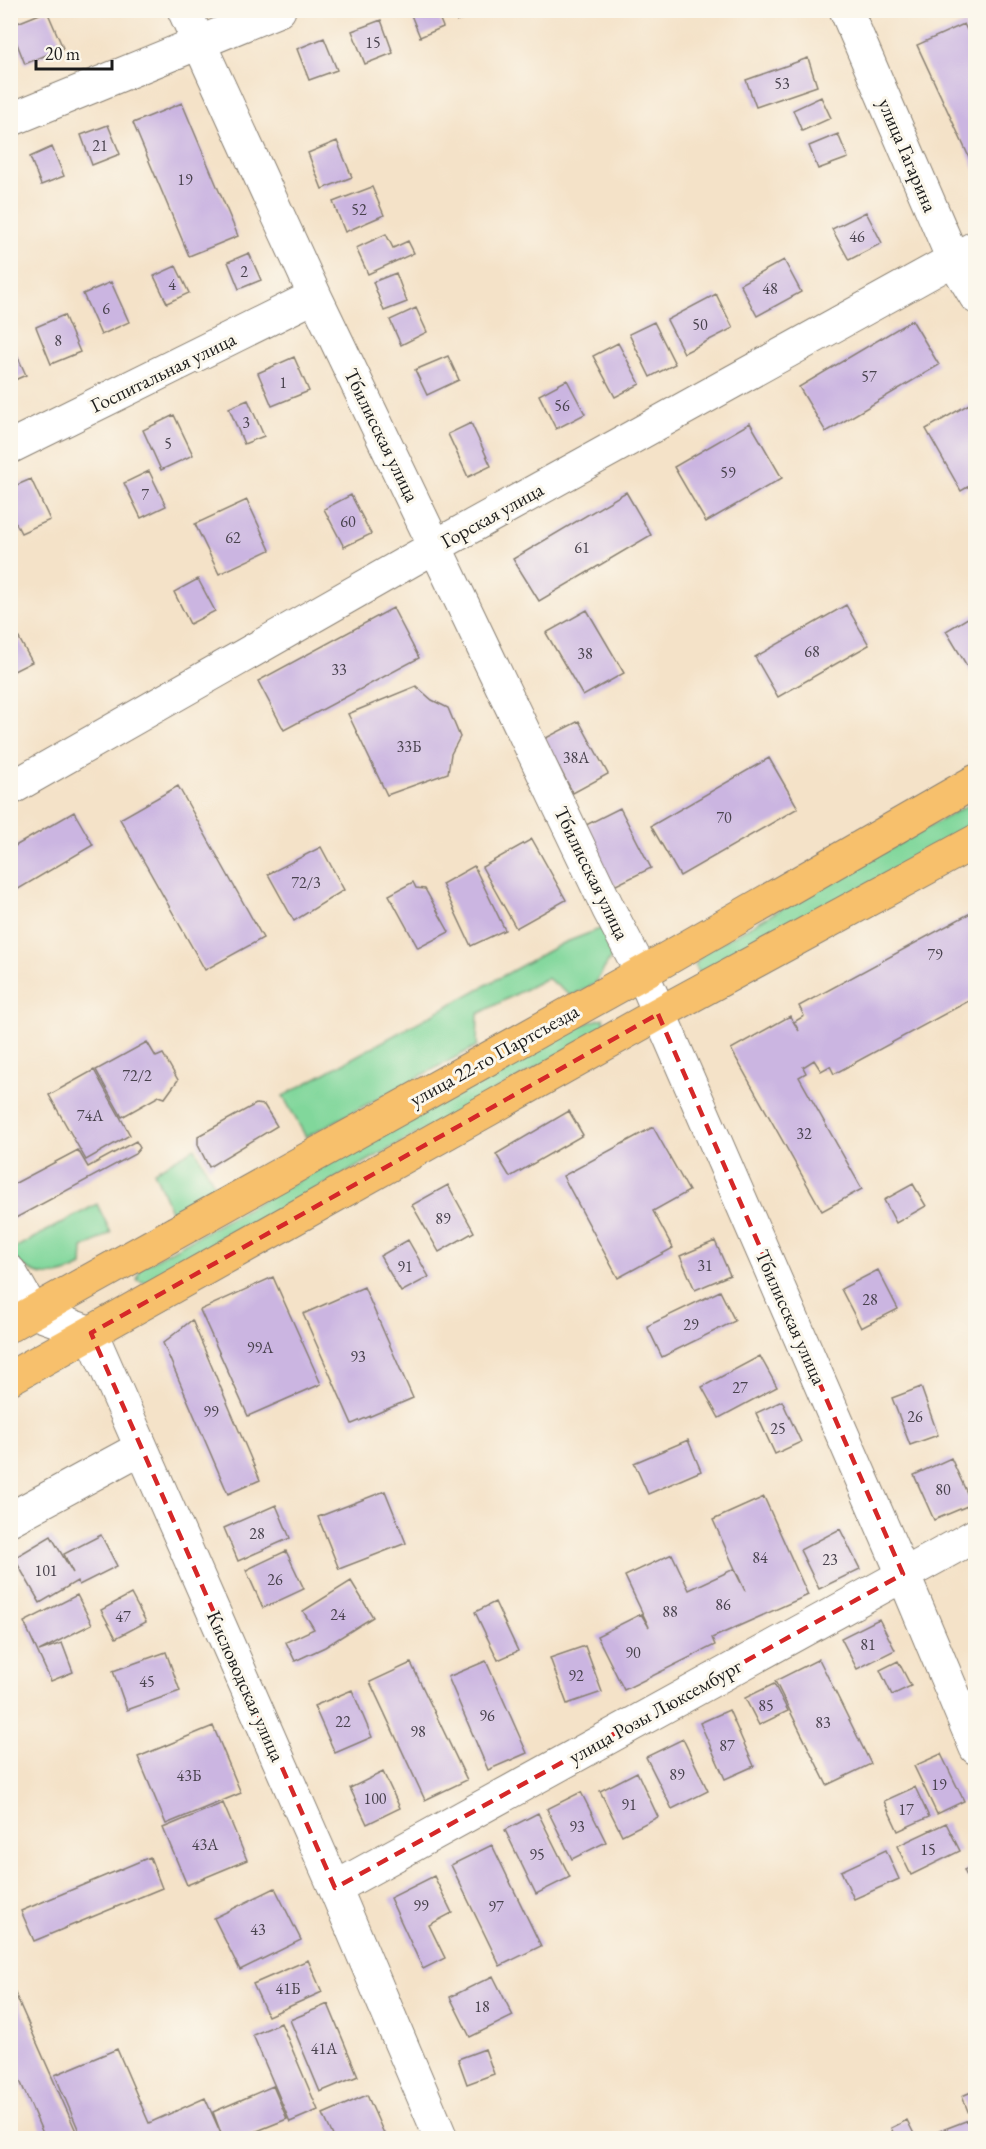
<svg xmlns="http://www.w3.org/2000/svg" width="986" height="2149" font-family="'EB Garamond',serif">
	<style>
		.green { fill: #81d79b; stroke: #4e7a5c; stroke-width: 1.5 }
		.building { fill: #cbb5e1 }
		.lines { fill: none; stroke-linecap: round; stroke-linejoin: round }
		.minor-casing { stroke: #887f72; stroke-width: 35 }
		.major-casing { stroke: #887f72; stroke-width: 35 }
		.minor { stroke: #fff; stroke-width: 33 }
		.major { stroke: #f7c06c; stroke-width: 33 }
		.marked { fill: none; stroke: #d62828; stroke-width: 4.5; stroke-dasharray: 12 8; stroke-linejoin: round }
		.labels { text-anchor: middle; stroke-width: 6; stroke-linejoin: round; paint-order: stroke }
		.number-label { font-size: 16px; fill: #48424d }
		.street-label { font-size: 20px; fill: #1c1c1c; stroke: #fbf7ec }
	</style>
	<rect width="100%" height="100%" fill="#fbf7ec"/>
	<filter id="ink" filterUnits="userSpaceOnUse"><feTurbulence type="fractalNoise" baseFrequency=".0167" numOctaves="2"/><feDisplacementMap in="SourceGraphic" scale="12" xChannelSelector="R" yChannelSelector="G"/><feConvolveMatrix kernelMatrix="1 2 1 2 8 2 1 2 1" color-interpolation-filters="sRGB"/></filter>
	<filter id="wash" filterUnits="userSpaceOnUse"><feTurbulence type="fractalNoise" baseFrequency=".008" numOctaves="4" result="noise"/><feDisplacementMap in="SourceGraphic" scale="24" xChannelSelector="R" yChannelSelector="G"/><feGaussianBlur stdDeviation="1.35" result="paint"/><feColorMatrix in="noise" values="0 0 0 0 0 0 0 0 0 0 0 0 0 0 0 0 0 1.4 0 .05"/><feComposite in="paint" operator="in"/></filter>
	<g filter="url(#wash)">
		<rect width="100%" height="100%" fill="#f4e2c8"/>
		<path class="green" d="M975,801V824L713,971L704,974L697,971L695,965L704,952Z
			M605,927L613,954L595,984L571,996L547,978L478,1014L477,1046L306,1137L283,1096L561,944Z
			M603,1018L607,1029L146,1283L137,1280L140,1268L574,1027Z
			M195,1148L219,1194L173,1216L154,1171Z
			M97,1204L111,1233L83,1248L82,1266C54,1281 33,1279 11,1255V1250Z"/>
		<g id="blocks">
			<path class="building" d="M409,10H436L443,27L420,37Z
				M453,10H482V11L457,21Z
				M47,11L63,48L25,64L10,26Z
				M381,20L393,53L365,64L352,31Z
				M964,24L976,48V172L917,45Z
				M324,38L337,70L309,80L297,49Z
				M808,58L817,86L756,107L746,80Z
				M821,97L831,118L802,131L793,110Z
				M182,103L238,236L189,256L133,123Z
				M108,125L120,154L92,165L81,135Z
				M838,134L848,158L818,169L809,146Z
				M337,141L352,177L322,189L308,153Z
				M52,147L64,176L41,185L30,157Z
				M372,187L384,215L345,232L333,202Z
				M866,212L882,243L849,260L832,229Z
				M386,234L393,248L408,241L414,253L368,274L356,248Z
				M249,253L261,280L239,289L228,262Z
				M784,260L801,292L757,316L740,284Z
				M176,266L189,293L167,303L154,276Z
				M396,273L407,302L384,311L373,282Z
				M111,282L129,322L101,335L83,294Z
				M716,294L733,328L684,353L667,320Z
				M416,308L427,332L401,345L390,320Z
				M64,315L80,352L51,364L36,327Z
				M912,320L939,365L826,432L799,387Z
				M654,322L675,364L650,377L629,334Z
				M10,340L26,375L10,382Z
				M618,343L640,384L615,397L593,356Z
				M448,356L459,380L427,395L415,370Z
				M294,357L309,391L272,406L258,373Z
				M567,380L585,414L556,429L539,395Z
				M248,400L264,436L244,444L229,408Z
				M969,404L976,416V482L961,491L926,429Z
				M174,415L193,455L161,470L143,430Z
				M471,423L491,466L468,477L448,434Z
				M750,423L782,478L706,522L674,467Z
				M149,471L166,506L141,518L124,483Z
				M31,479L50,520L21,533L10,512V488Z
				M626,492L651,535L539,601L513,559Z
				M351,495L371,534L344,547L324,509Z
				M247,500L270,550L219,574L195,524Z
				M198,579L215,611L190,624L174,592Z
				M846,605L869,645L778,697L755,657Z
				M393,608L419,658L284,730L258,681Z
				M587,610L624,673L583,696L546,633Z
				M976,613V681L946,631Z
				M10,622L32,662L10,673Z
				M416,686L432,700L448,708L460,737L451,754L448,773L387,795L348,714Z
				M579,721L608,774L573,793L544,739Z
				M769,758L798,808L680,876L651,826Z
				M178,786L263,938L205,970L120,819Z
				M620,808L651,868L608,889L578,829Z
				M74,812L93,845L10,894V849Z
				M532,839L566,900L516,928L482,867Z
				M321,847L344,890L294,921L268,874Z
				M474,866L505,930L471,946L442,884Z
				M413,882L416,888L425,889L449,932L418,948L389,895Z
				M976,910V997L834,1074L830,1066L821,1071L814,1060L803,1067L806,1073L799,1077L862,1189L822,1211L731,1049L790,1016L799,1031L794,1022L804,1016L799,1006Z
				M147,1042L156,1057L163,1054L178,1080L165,1098L159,1096L122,1117L96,1070Z
				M94,1070L130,1135L86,1160L49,1095Z
				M256,1104L264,1105L277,1126L209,1167L198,1145V1136Z
				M569,1111L583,1135L510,1177L496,1154Z
				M653,1127L689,1191L653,1211L673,1248L618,1278L563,1176Z
				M136,1141L140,1148L135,1154L10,1221V1186L78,1150L88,1167Z
				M913,1184L926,1206L896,1223L884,1200Z
				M448,1185L474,1232L439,1252L412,1205Z
				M408,1240L429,1277L401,1292L380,1256Z
				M715,1241L730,1275L695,1290L680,1256Z
				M878,1270L898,1309L861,1328L841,1289Z
				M273,1277L321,1384L248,1416L200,1310Z
				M364,1287L413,1398L352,1424L303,1314Z
				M720,1291L735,1321L662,1357L647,1326Z
				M192,1320L260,1480L228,1494L163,1343Z
				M760,1356L777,1387L719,1418L702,1387Z
				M921,1387L938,1435L910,1445L892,1398Z
				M782,1401L801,1442L775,1454L756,1413Z
				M688,1440L701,1471L648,1494L634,1463Z
				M951,1458L972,1504L934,1520L914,1475Z
				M385,1491L406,1543L339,1569L318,1517Z
				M764,1497L808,1595L712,1638L715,1645L624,1690L597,1636L641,1614L649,1627L625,1576L672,1554L689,1590L734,1569L745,1591L713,1520Z
				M276,1505L290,1538L238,1561L224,1528Z
				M840,1529L860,1569L819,1589L800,1550Z
				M101,1535L117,1566L79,1585L77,1581L40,1603L14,1558L51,1536L73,1573L64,1554Z
				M286,1551L304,1589L263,1608L246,1570Z
				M351,1581L373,1617L325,1647L295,1661L286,1642L314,1629L303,1611Z
				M131,1594L146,1622L116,1638L101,1610Z
				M77,1595L92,1624L39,1651L62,1643L73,1672L51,1681L24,1622Z
				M495,1602L518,1651L498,1660L475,1612Z
				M879,1619L895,1650L857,1669L841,1638Z
				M585,1646L602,1692L567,1704L550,1658Z
				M166,1652L180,1691L127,1710L113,1671Z
				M819,1659L871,1764L827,1785L775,1681Z
				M486,1661L527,1753L488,1770L448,1677Z
				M898,1661L911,1686L892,1695L880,1670Z
				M411,1663L467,1780L425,1800L370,1682Z
				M774,1684L788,1711L759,1725L745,1698Z
				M352,1690L372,1737L335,1753L314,1706Z
				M729,1710L754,1766L725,1779L700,1723Z
				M213,1726L241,1793L166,1824L138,1757Z
				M683,1739L708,1791L672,1809L646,1757Z
				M941,1754L964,1801L937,1814L914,1766Z
				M383,1772L400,1808L367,1824L350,1788Z
				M637,1772L658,1817L622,1835L600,1791Z
				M915,1787L929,1817L898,1831L884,1801Z
				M581,1792L606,1842L572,1859L547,1809Z
				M223,1803L247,1860L187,1885L163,1828Z
				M538,1813L570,1877L536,1894L505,1830Z
				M946,1823L960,1851L911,1875L897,1846Z
				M492,1845L541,1946L500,1966L451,1865Z
				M886,1850L899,1879L854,1899L841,1871Z
				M150,1857L162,1888L34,1941L21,1911Z
				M976,1865V1896L964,1870Z
				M434,1876L452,1913L429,1925L445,1958L423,1969L390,1898Z
				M275,1888L301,1940L240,1970L214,1918Z
				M308,1960L322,1992L268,2016L253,1984Z
				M493,1976L513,2016L470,2037L450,1997Z
				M10,1982L79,2138H45L10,2058Z
				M328,2004L358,2076L320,2092L290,2020Z
				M281,2023L318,2110L290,2122L253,2035Z
				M117,2049L149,2123L205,2098L222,2136L213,2112L273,2086L287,2119L240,2138H82L55,2075Z
				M485,2049L494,2074L467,2084L458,2059Z
				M976,2090V2138H939L937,2132L971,2119L962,2096Z
				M367,2095L386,2138H334L323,2114Z
				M907,2120L916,2138H896L891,2128Z"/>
		</g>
	</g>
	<g filter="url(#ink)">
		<use href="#blocks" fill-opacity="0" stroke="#887f72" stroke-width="1.5"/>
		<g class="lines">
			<defs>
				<path id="minor" d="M184,10L315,296L609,910L642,973L903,1574L976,1748
					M846,10L953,259L976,297
					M10,120L279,10
					M10,447L315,296
					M10,789L436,546L976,247
					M10,1272L33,1312L91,1333L335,1888L441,2138
					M10,1519L141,1448
					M335,1888L976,1535"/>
				<path id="major" d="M10,1325L642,973L976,781
					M10,1378L658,1014L976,841"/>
			</defs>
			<use href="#minor" class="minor-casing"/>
			<use href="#major" class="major-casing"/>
			<use href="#minor" class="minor"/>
			<use href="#major" class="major"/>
		</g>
	</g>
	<path class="marked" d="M658,1014L903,1574L335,1888L91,1333Z"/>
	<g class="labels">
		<g class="number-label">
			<text x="373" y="48">15</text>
			<text x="782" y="89">53</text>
			<text x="100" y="151">21</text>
			<text x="185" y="185">19</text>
			<text x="359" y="215">52</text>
			<text x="857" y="242">46</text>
			<text x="244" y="277">2</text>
			<text x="172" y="290">4</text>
			<text x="770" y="294">48</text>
			<text x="106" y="314">6</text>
			<text x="700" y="330">50</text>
			<text x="58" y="346">8</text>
			<text x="869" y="382">57</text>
			<text x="283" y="388">1</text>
			<text x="562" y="411">56</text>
			<text x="246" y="428">3</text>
			<text x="168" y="449">5</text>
			<text x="728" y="478">59</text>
			<text x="145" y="500">7</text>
			<text x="348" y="527">60</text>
			<text x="233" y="543">62</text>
			<text x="582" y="553">61</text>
			<text x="812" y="657">68</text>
			<text x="585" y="659">38</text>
			<text x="339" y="675">33</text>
			<text x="409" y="752">33Б</text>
			<text x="576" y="763">38А</text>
			<text x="724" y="823">70</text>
			<text x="306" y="888">72/3</text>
			<text x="935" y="960">79</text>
			<text x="137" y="1081">72/2</text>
			<text x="90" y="1121">74А</text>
			<text x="804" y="1139">32</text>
			<text x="443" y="1224">89</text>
			<text x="705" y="1271">31</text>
			<text x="405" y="1272">91</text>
			<text x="870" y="1305">28</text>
			<text x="691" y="1330">29</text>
			<text x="260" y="1353">99А</text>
			<text x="358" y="1362">93</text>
			<text x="740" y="1393">27</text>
			<text x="211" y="1417">99</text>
			<text x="915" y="1422">26</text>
			<text x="778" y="1434">25</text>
			<text x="943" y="1495">80</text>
			<text x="257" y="1539">28</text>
			<text x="760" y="1563">84</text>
			<text x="830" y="1565">23</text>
			<text x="46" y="1576">101</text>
			<text x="275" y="1585">26</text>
			<text x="723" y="1610">86</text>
			<text x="670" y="1617">88</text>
			<text x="338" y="1620">24</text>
			<text x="123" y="1622">47</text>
			<text x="868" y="1650">81</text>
			<text x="633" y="1658">90</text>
			<text x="576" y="1681">92</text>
			<text x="147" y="1687">45</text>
			<text x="766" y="1711">85</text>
			<text x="487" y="1721">96</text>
			<text x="343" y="1727">22</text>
			<text x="823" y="1728">83</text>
			<text x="418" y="1737">98</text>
			<text x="727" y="1751">87</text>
			<text x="677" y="1780">89</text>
			<text x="189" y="1781">43Б</text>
			<text x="939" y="1790">19</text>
			<text x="375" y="1804">100</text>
			<text x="629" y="1810">91</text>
			<text x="906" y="1815">17</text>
			<text x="577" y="1832">93</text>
			<text x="205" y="1850">43А</text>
			<text x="928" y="1855">15</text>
			<text x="537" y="1860">95</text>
			<text x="421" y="1911">99</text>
			<text x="496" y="1912">97</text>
			<text x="258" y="1935">43</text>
			<text x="288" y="1994">41Б</text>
			<text x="482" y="2012">18</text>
			<text x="324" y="2054">41А</text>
		</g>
		<g class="street-label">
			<text transform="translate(908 155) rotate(67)" y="7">улица Гагарина</text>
			<text transform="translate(163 372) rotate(-26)" y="7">Госпитальная улица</text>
			<text transform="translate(382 435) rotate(64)" y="7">Тбилисская улица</text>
			<text transform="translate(492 515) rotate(-29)" y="7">Горская улица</text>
			<text transform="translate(592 873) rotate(64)" y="7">Тбилисская улица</text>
			<text transform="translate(494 1055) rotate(-29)" y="7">улица 22-го Партсъезда</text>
			<text transform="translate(791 1317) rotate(66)" y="7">Тбилисская улица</text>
			<text transform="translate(246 1686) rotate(66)" y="7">Кисловодская улица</text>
			<text transform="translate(655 1711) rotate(-29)" y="7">улица Розы Люксембург</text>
		</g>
	</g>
	<rect width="986" height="2149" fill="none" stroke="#fbf7ec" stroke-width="36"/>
	<path d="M36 60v9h76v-9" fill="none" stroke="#1c1c1c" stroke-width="3"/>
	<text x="45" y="60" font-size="18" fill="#1c1c1c" stroke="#fbf7ec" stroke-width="4.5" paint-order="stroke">20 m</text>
</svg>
